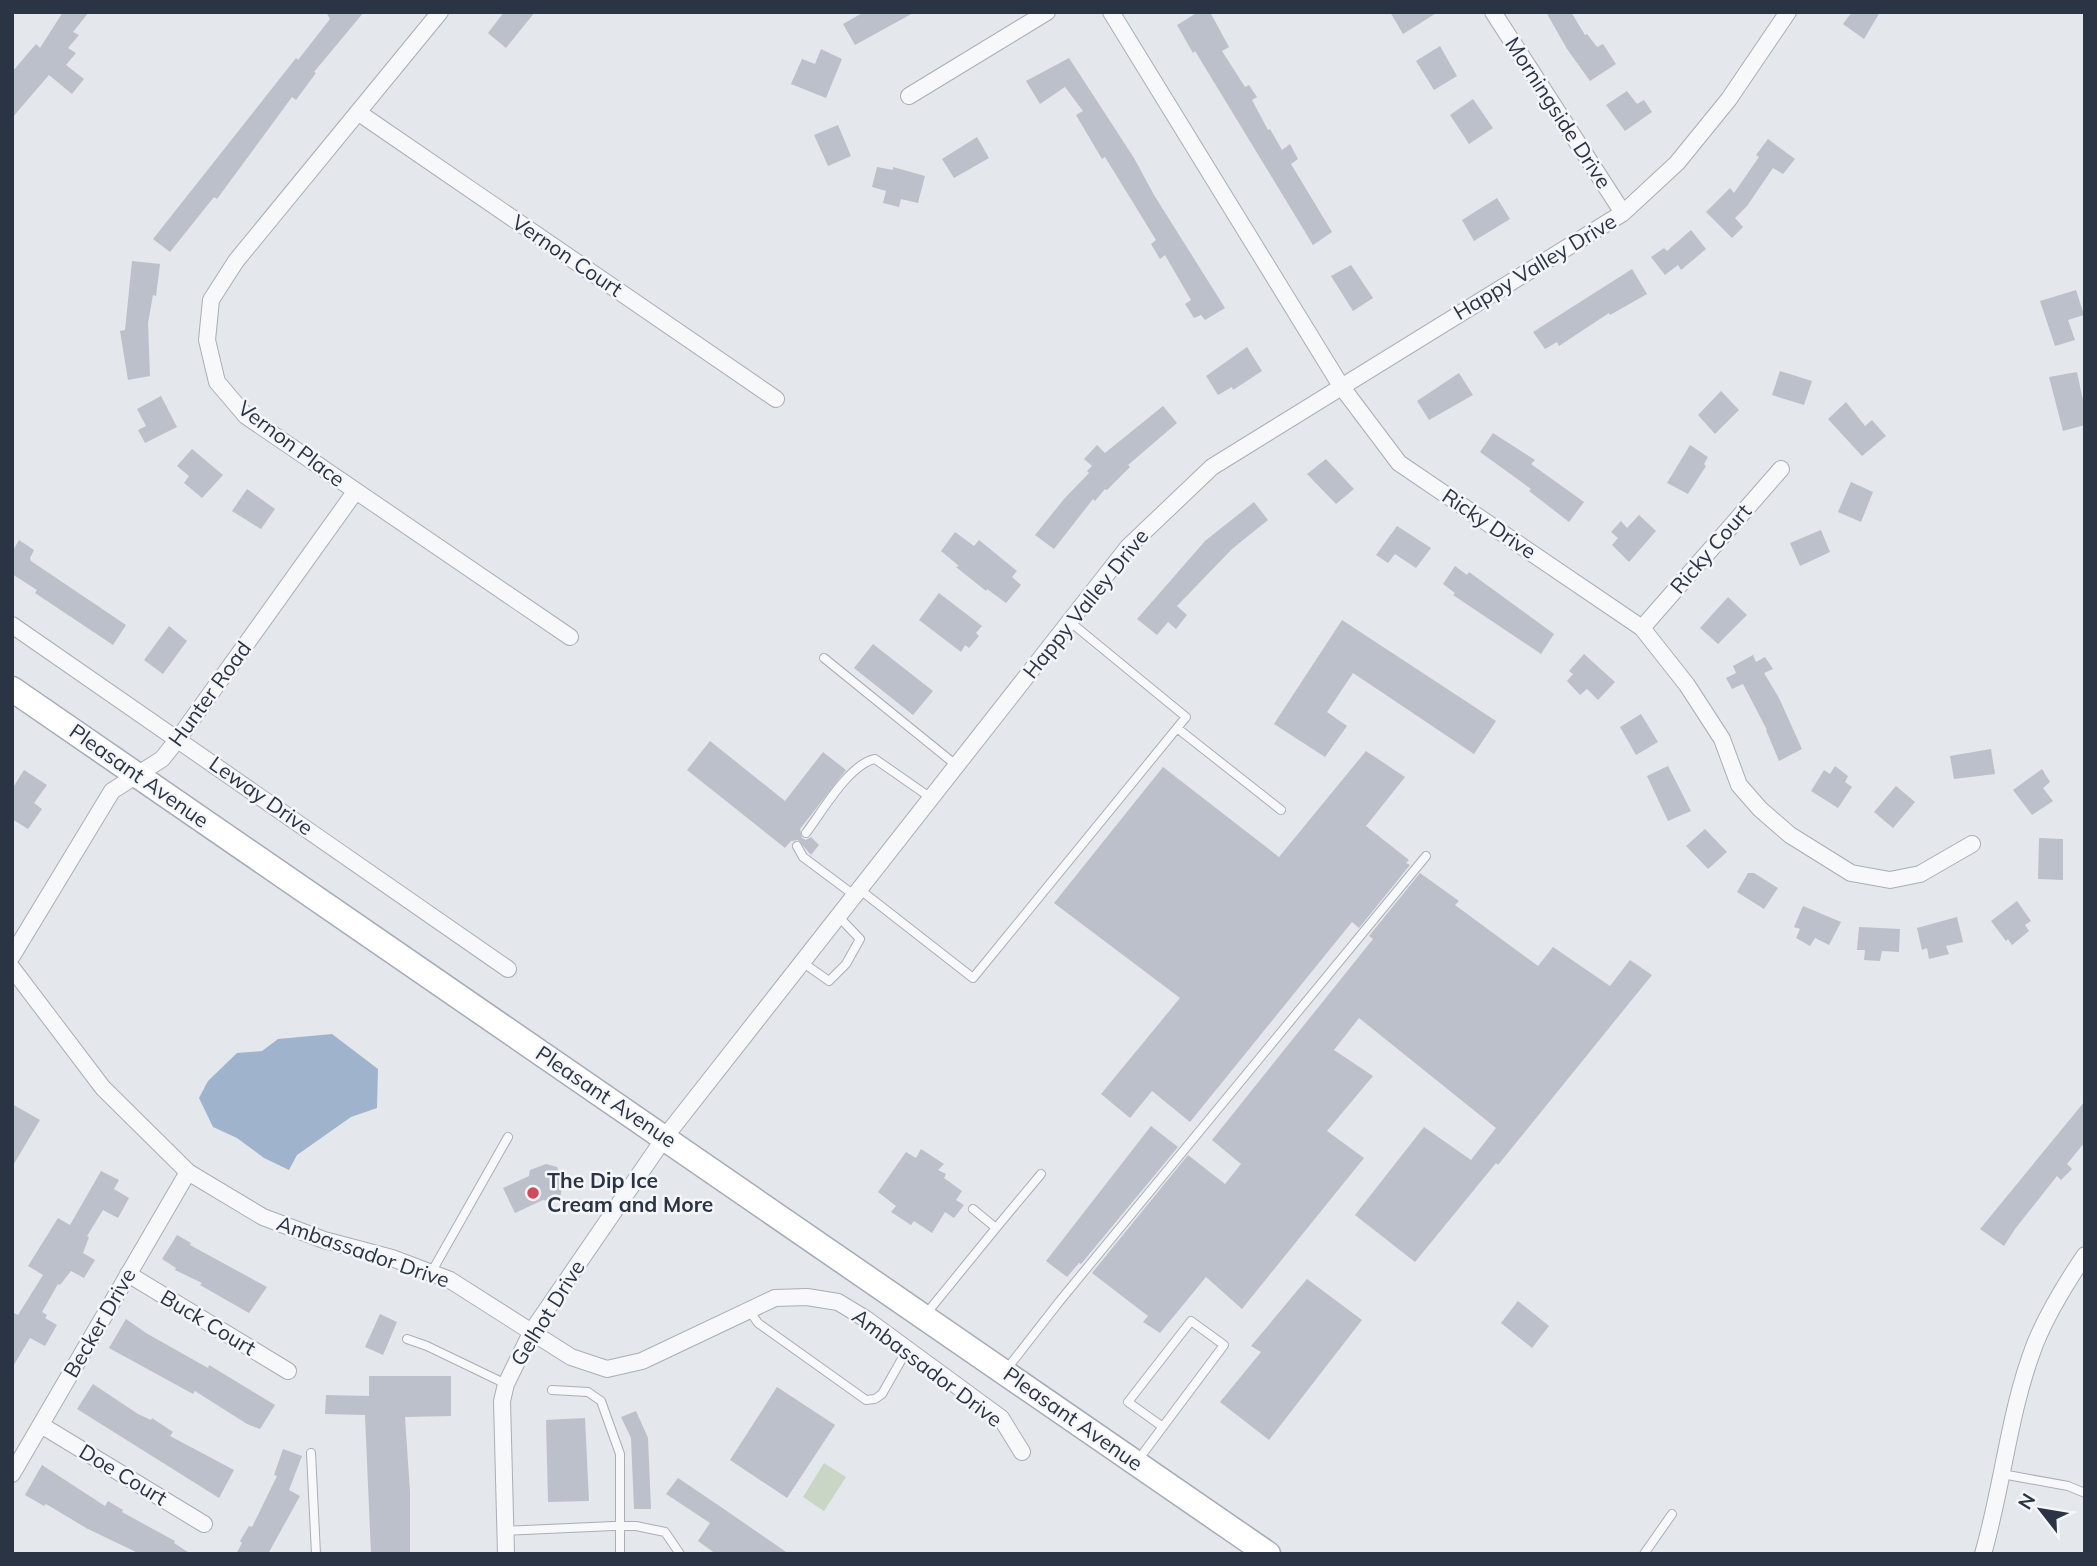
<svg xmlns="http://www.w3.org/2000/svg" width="2097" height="1566" font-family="Mulish,sans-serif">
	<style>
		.green { fill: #c9d6c5 }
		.water { fill: #9fb4cc }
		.building { fill: #bbc0ca }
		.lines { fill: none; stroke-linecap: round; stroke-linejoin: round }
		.lane-casing { stroke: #a9aeb7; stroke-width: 10 }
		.street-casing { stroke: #a9aeb7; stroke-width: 18 }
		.primary-casing { stroke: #a3abb8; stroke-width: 27 }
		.lane { stroke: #f7f8fa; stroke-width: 8 }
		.street { stroke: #f7f8fa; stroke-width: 16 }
		.primary { stroke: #fff; stroke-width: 24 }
		.poi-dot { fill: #d1495b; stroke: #f4f6f9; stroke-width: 2.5 }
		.labels { text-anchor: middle; stroke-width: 5; stroke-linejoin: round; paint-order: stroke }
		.street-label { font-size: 21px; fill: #2b3445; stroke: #f4f6f9 }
		.poi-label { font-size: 21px; font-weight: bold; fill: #2b3445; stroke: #f4f6f9; text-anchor: start }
	</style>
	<rect width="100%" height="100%" fill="#e4e7ec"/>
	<path class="green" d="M824,1463L846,1477L824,1511L803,1497Z"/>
	<path class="water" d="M332,1034L378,1069L377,1108L351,1117L297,1155L289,1170L264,1158L237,1138L213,1127L199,1098L208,1081L237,1053L262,1051L278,1039Z"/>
	<path class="building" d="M63,12H89L73,32L79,35L68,48L76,53L66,65L84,79L72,94L49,75L12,118V72L36,44L40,48Z
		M326,12H364L314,72L316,73L296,100L292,97L217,199L214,197L170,252L153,239L296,58L298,60L330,19Z
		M504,12H535L506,48L488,33Z
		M864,12H915L855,45L843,24Z
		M1198,12H1210L1229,47L1222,51L1245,87L1249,85L1257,97L1252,100L1268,130L1270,129L1282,150L1290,144L1298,159L1291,164L1332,232L1313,245L1195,51L1193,53L1177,25Z
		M1390,12H1438L1403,34Z
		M1546,12H1571L1585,35L1587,34L1597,47L1603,44L1616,64L1590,81L1567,49Z
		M1852,12H1880L1864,39L1843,24Z
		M1440,46L1457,76L1434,90L1416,61Z
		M821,49L842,59L826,98L791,84L802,59L815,64Z
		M1069,58L1134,158L1154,195L1225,308L1205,320L1201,315L1194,318L1185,304L1191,300L1165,255L1160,259L1151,244L1156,240L1105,157L1102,159L1076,115L1083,111L1065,87L1040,104L1026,81Z
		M1627,91L1637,104L1644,100L1652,112L1625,131L1606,105Z
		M1473,99L1493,128L1469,144L1450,115Z
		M838,125L851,156L828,166L814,135Z
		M977,137L989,158L954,178L942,159Z
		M1768,139L1795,159L1783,174L1773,168L1747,206L1735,218L1743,227L1732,238L1706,212L1730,188L1734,193L1759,157L1756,155Z
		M877,167L893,170V167L925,176L918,203L901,199L899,207L883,203L886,191L872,187Z
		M1497,198L1510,219L1474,241L1462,220Z
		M1691,230L1706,249L1681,270L1678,265L1665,275L1651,257L1664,248L1667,251Z
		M132,261L160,264L156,296L153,295L148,323L150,376L128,380L120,331L125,330Z
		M1351,265L1373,298L1353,311L1331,276Z
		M1632,269L1647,294L1610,315L1609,313L1559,346L1557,342L1545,349L1533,332Z
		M2076,290L2084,315L2068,320L2075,340L2055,346L2040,301Z
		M1247,347L1262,371L1233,390L1232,387L1218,395L1206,376Z
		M1780,371L1812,381L1804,405L1772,395Z
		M2077,372L2085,410V425L2063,431L2049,377Z
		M1459,373L1473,395L1429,420L1417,401Z
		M1721,391L1739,410L1715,434L1698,415Z
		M161,396L177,427L145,443L138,430L146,426L137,409Z
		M1846,402L1865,426L1872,420L1886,436L1862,456L1828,419Z
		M1163,406L1177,423L1128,465L1130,467L1107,490L1105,489L1095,501L1093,499L1054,549L1035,535L1064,499L1089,473L1087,471L1092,466L1084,459L1097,445L1105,453Z
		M1493,433L1535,460L1531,464L1584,502L1569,522L1529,491L1531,489L1480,452Z
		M1690,445L1708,457L1704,464L1706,466L1688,494L1667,483Z
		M192,449L223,475L202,498L184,483L189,476L177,466Z
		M1326,459L1354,489L1336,504L1307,474Z
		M1851,482L1873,492L1861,522L1838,512Z
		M247,489L275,509L261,529L232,511Z
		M1254,502L1268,520L1232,549L1177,606L1187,615L1176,629L1168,622L1157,635L1137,619L1205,541Z
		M1639,515L1656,531L1629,562L1612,545L1618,538L1611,532L1621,521L1627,528Z
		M1397,526L1431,548L1416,568L1395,554L1388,563L1376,555Z
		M1821,530L1830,552L1800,566L1790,543Z
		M955,532L974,546L979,540L1017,571L1012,577L1021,585L1006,603L987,589L986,591L956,567L959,566L941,551Z
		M19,540L34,550L30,558L31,561L126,625L113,645L35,593L37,590L12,574V552Z
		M1455,566L1467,575L1469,572L1554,634L1541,654L1453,595L1455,593L1443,584Z
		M939,593L982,626L976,633L979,636L969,648L965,645L961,652L919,620Z
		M1728,597L1747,615L1718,644L1700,628Z
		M1342,620L1496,721L1474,754L1353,673L1327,712L1347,726L1325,757L1274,724Z
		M169,626L187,641L163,674L144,660Z
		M873,644L933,691L913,715L854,668Z
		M1584,654L1615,682L1598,700L1587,689L1580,695L1567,681L1573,674L1569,671Z
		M1753,655L1756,662L1765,657L1773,669L1764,673L1779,698L1802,749L1779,761L1766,730H1767L1743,684L1732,689L1726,678L1736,673L1733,666Z
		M1641,714L1658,742L1636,755L1620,727Z
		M710,741L785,801L823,752L846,770L800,829L802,838L806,840L811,837L819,845L811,855L798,840L791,841L785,848L687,770Z
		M1991,749L1995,774L1954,779L1950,756Z
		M1366,751L1405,777L1366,826L1409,860L1406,863L1410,865L1359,928L1352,922L1190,1122L1152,1091L1130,1118L1101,1094L1180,998L1054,903L1163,767L1279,857Z
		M1668,766L1691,811L1668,821L1647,776Z
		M1835,766L1848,776L1845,782L1852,787L1838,808L1811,791L1824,770L1830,774Z
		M2042,769L2050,782L2043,788L2053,801L2032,815L2013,790Z
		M24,770L47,785L34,803L42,809L28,829L12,819V789Z
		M1896,786L1915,802L1893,828L1874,812Z
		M1705,829L1727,852L1708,869L1686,846Z
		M2039,838L2063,839V880L2038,879Z
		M1420,873L1459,901L1455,905L1538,966L1553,947L1610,986L1630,960L1652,975L1498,1165L1496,1163L1415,1262L1355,1215L1424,1127L1471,1160L1496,1128L1359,1018L1334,1050L1373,1076L1327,1131L1364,1158L1242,1309L1206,1277L1160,1333L1143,1322L1148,1316L1092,1273L1188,1155L1225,1184L1241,1164L1212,1140L1373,939L1369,936Z
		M1748,873H1754L1778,888L1764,909L1737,892Z
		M2017,901L2031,921L2025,925L2029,931L2012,945L2008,939L2006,941L1991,921Z
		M1803,906L1841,922L1829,945L1815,938L1810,946L1796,938L1800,929L1794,927Z
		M1957,917L1963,942L1946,946L1949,954L1929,959L1927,948L1922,950L1917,928Z
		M1859,927L1900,929L1899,952L1882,951L1880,961L1864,960L1865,950H1857Z
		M2085,1101V1142L2067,1164L2072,1169L2061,1180L2057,1176L2015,1229L2004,1246L1980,1229Z
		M12,1104L40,1120L12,1167Z
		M1151,1126L1178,1147L1081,1264L1079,1263L1067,1277L1046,1261Z
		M921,1149L944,1164L938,1170L946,1174L944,1178L962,1191L956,1200L964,1205L954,1218L945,1212L932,1233L914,1221L911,1225L891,1212L896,1206L878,1192L906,1152L916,1158Z
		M546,1164L557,1167L563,1183L560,1198L550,1201L543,1200L515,1213L503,1188L529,1176L530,1170Z
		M101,1171L119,1180L114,1189L129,1198L118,1218L103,1210L87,1236L89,1237L83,1253L95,1260L84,1278L71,1271L60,1285L58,1284L42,1312L47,1315L45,1318L57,1325L45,1346L30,1338L12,1368V1312L18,1315L43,1275L28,1266L58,1218L70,1225Z
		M177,1235L191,1243L190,1245L267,1287L249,1313L200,1285L202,1283L175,1270L176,1268L162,1259Z
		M1307,1279L1362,1320L1269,1440L1220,1402L1261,1352L1251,1346Z
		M1518,1301L1549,1326L1532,1348L1501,1323Z
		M380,1314L397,1322L383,1355L365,1347Z
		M126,1319L146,1333L208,1368L209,1365L275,1405L260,1429L247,1424L195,1391L193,1394L109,1348Z
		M369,1376H451V1416L405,1417L410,1492V1554H371L365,1415L325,1414L326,1395L369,1396Z
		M93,1384L138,1414L151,1420L152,1418L173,1432L170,1436L234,1470L219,1498L77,1409Z
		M777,1387L835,1425L787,1498L730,1460Z
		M636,1411L648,1438L651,1509H634L631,1438L621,1417Z
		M585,1418L589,1501L548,1502L546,1420Z
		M283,1449L302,1456L289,1490L300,1496L268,1554H236L242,1543L240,1541L249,1526L252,1527L277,1476L274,1475Z
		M42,1465L105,1506L108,1501L123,1510L122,1512L175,1541L174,1543L191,1554H140L86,1528L46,1504L44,1506L25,1495Z
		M678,1478L721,1507L789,1554H716L698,1541L710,1523L666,1494Z"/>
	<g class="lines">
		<defs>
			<path id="lane" d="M824,658L956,765
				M1177,728L1281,810
				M806,833C822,812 849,764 875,759L931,798
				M797,846L803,857L854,895
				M859,889L973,978L1186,717L1069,621
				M802,962L829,981L846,964L860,939L838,916
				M973,1209L996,1228L1041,1174
				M431,1273L508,1137
				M749,1310L758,1323L866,1400L875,1399L882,1394L907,1350
				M926,1314L996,1228
				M407,1339L427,1346L506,1384
				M1006,1370L1059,1302L1426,856
				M552,1390L588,1392L601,1401L620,1454V1554
				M311,1453L316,1554
				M1138,1460L1224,1345L1191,1321L1128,1402L1163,1427
				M2002,1474L2068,1486L2085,1493
				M505,1531L613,1526H636L665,1532L680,1554
				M1644,1554L1672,1514"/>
			<path id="street" d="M440,12L236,261L211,300L207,340L217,382L246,416L570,637
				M1111,12L1341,386L1399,463L1642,628L1687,685L1722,739L1739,785L1760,809L1790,835L1851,873L1890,880L1920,874L1972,844
				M1493,12L1623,213
				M909,96L1047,12
				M359,113L776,399
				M12,625L508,969
				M1642,628L1781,469
				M12,956L112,791L162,759L178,739L355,492
				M12,968L103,1088L188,1172L263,1217L324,1240L392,1258L450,1280L571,1357L607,1369L642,1361L775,1298L807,1297L838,1302L866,1319L1001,1418L1022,1452
				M128,1274L288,1371
				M41,1425L204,1524
				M12,1474L188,1172
				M506,1554L502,1401L506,1384L532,1331L665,1137L1128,547L1212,467L1623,213L1677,163L1729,99L1788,12
				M1983,1554C2003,1485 2009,1411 2035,1344C2048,1312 2066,1283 2085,1255"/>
			<path id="primary" d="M12,689L1268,1554"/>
		</defs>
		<use href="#lane" class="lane-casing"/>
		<use href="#street" class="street-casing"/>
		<use href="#primary" class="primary-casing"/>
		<use href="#lane" class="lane"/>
		<use href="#street" class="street"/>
		<use href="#primary" class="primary"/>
	</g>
	<circle class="poi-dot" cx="533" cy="1193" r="7"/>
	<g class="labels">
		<g class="street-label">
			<text transform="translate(1558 113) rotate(57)" y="7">Morningside Drive</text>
			<text transform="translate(567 256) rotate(34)" y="7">Vernon Court</text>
			<text transform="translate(1535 267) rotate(-31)" y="7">Happy Valley Drive</text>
			<text transform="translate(291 444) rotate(37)" y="7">Vernon Place</text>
			<text transform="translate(1489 524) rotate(34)" y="7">Ricky Drive</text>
			<text transform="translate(1711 549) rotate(-49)" y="7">Ricky Court</text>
			<text transform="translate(1086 604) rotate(-51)" y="7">Happy Valley Drive</text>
			<text transform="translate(210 694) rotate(-54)" y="7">Hunter Road</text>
			<text transform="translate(139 776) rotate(35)" y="7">Pleasant Avenue</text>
			<text transform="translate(261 796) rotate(35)" y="7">Leway Drive</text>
			<text transform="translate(606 1097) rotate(34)" y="7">Pleasant Avenue</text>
			<text transform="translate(363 1252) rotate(19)" y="7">Ambassador Drive</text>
			<text transform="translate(548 1313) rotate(-58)" y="7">Gelhot Drive</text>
			<text transform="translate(100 1323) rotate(-60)" y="7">Becker Drive</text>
			<text transform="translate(208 1323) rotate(31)" y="7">Buck Court</text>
			<text transform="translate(927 1368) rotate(37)" y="7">Ambassador Drive</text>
			<text transform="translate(1073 1419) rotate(35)" y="7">Pleasant Avenue</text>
			<text transform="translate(123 1475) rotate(31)" y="7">Doe Court</text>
		</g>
		<g class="poi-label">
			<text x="547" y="1188">The Dip Ice<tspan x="547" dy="24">Cream and More</tspan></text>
		</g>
	</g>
	<rect width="2097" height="1566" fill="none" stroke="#2b3445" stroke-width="28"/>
	<g transform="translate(2041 1510) rotate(301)" stroke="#f4f6f9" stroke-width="5" paint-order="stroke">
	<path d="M0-5L12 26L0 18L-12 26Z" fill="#2b3445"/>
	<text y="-10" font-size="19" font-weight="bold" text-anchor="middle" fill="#2b3445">N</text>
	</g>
</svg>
